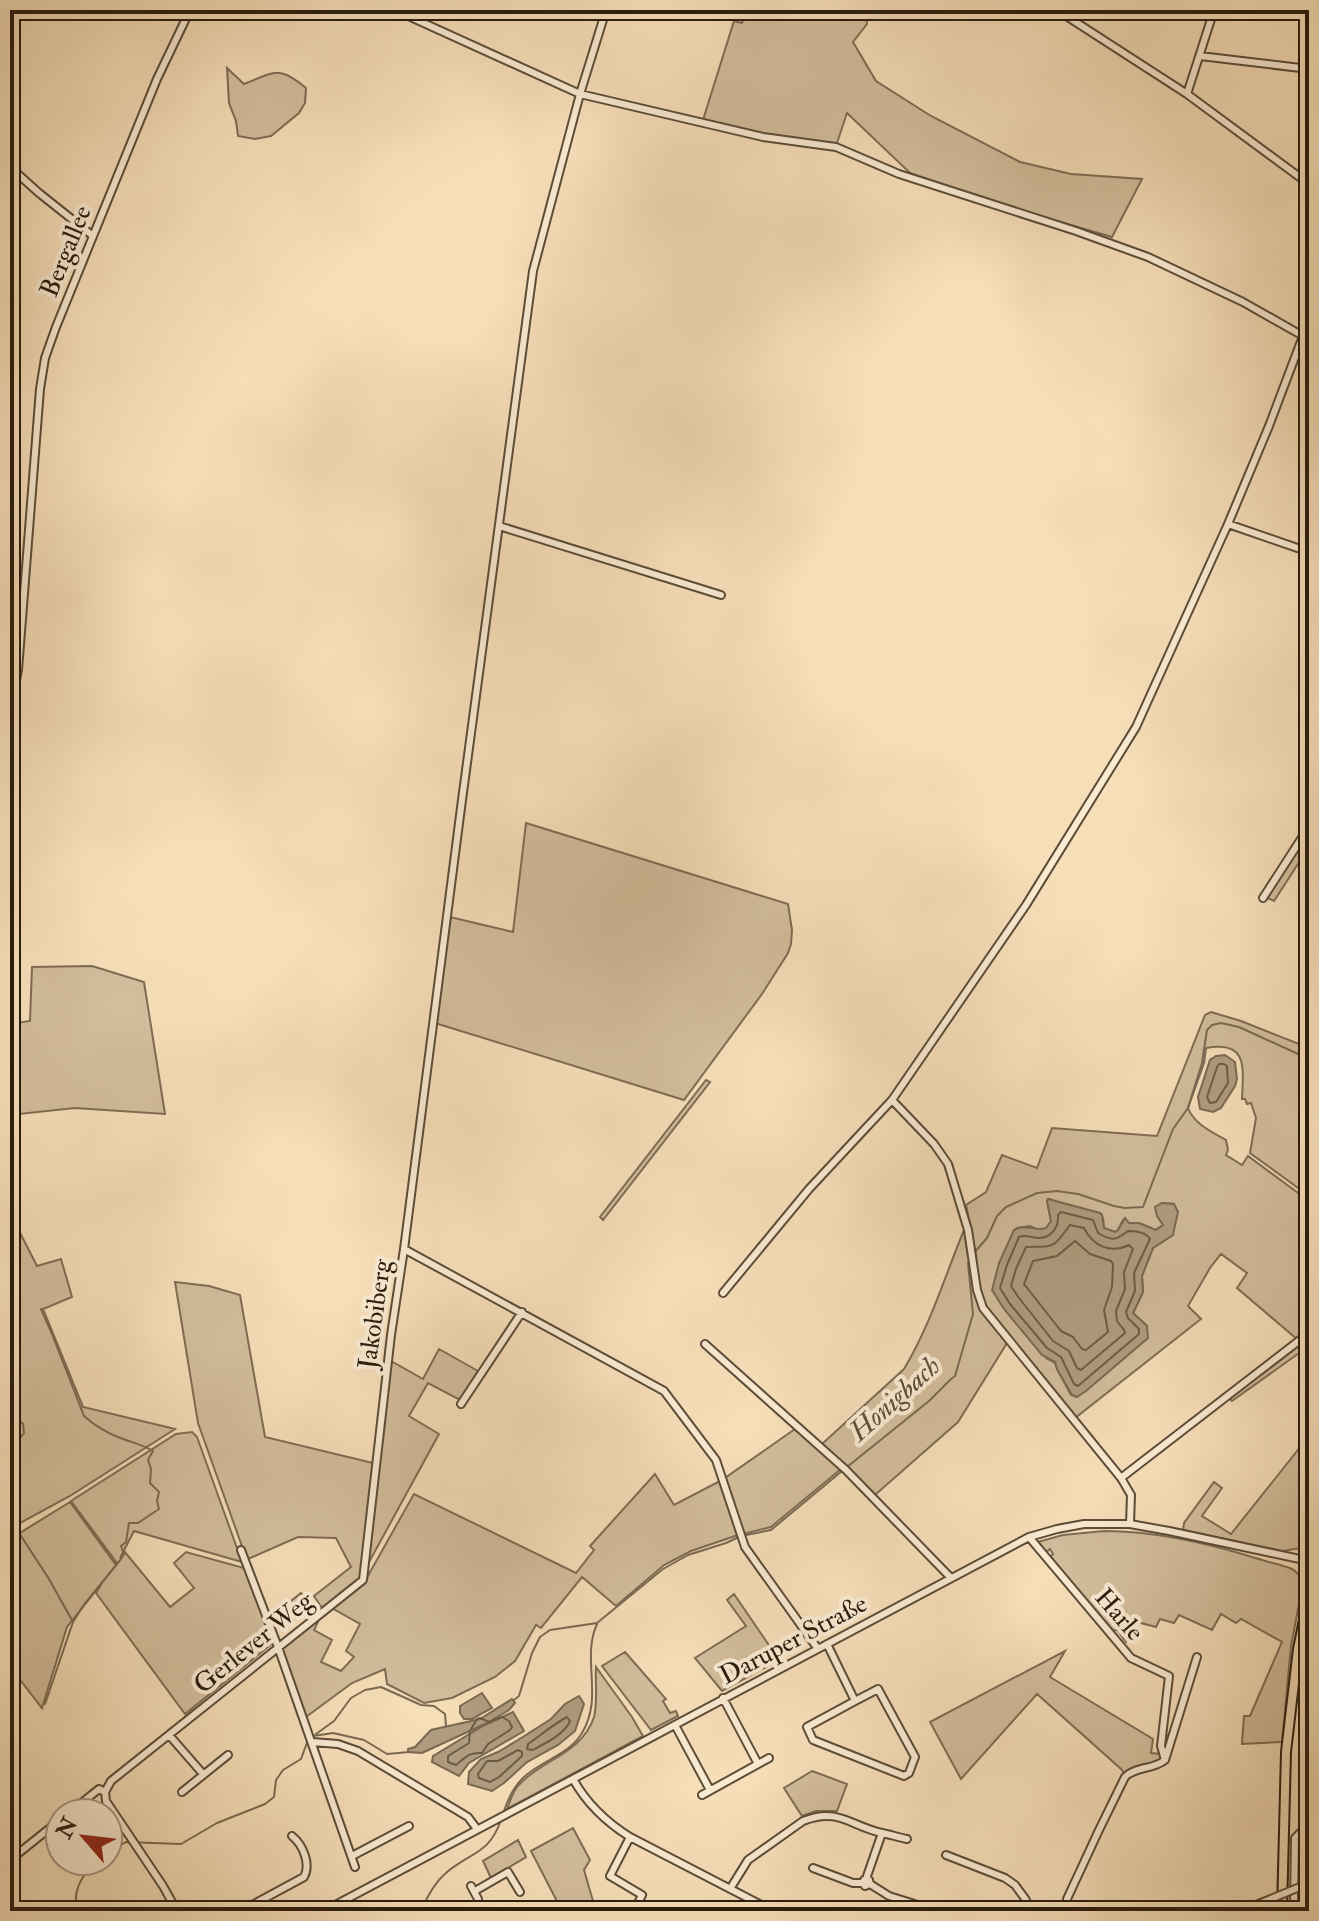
<svg xmlns="http://www.w3.org/2000/svg" width="1319" height="1921" font-family="'IM FELL Double Pica',serif">
	<style>
		.green { fill: #d3bd9c; stroke: #7e6c54; stroke-width: 2; fill-rule: evenodd }
		.water { fill: #b09c7f; stroke: #7a6951; stroke-width: 2 }
		.lines { fill: none; stroke-linecap: round; stroke-linejoin: round }
		.shore { stroke: #6c5c46; stroke-width: 2 }
		.stream { stroke: #7a6951; stroke-width: 2 }
		.minor-casing { stroke: #5c4c38; stroke-width: 10 }
		.major-casing { stroke: #291c0d; stroke-width: 12 }
		.minor { stroke: #f9ead2; stroke-width: 6 }
		.major { stroke: #f6deb9; stroke-width: 8 }
		.minor-bridge-casing { stroke: #5c4c38; stroke-width: 10; stroke-linecap: butt }
		.minor-bridge { stroke: #f9ead2; stroke-width: 6 }
		.labels { text-anchor: middle; stroke-width: 8; stroke-linejoin: round; paint-order: stroke }
		.street-label { font-size: 26px; fill: #291c0d; stroke: #f9ead2 }
		.water-label { font-size: 28px; font-style: italic; fill: #5f4f3b; stroke: #f9ead2 }
	</style>
	<rect width="100%" height="100%" fill="#f6deb9"/>
	<filter id="stains"><feTurbulence type="fractalNoise" baseFrequency=".0025" numOctaves="4"/><feColorMatrix values="0 0 0 0 .2 0 0 0 0 .09 0 0 0 0 .02 0 0 0 .5 -.17"/></filter>
	<radialGradient id="worn" r=".72"><stop offset=".6" stop-color="#630" stop-opacity="0"/><stop offset="1" stop-color="#630" stop-opacity=".3"/></radialGradient>
	<path class="green" d="M746,10H866L867,24L853,42L876,81L931,116L1020,162L1071,174L1142,179L1112,237L1002,205L910,173L847,113L836,146L759,134L703,120L734,21L742,23Z
		M227,68L244,84C274,72 279,65 306,88L305,103L299,113L271,136L255,139L238,136L236,121L229,103Z
		M526,823L788,904L792,930L791,944L788,953L762,994L684,1100L435,1023L450,917L513,932Z
		M1309,828V847L1274,901L1266,897Z
		M92,966L144,982L165,1114L75,1108L10,1115V1024L30,1021L32,967Z
		M1211,1012L1241,1021L1309,1048V1196L1250,1153L1256,1118L1251,1103L1247,1104L1245,1099H1242C1243,1069 1249,1040 1206,1048L1204,1063L1188,1108C1194,1124 1212,1132 1226,1140L1228,1150L1226,1155L1242,1165L1248,1156L1309,1201V1331L1298,1340L1237,1288L1247,1273L1221,1254L1210,1268L1188,1306L1201,1319L1075,1418L985,1308L979,1289L976,1255L966,1205L986,1192L1002,1155L1037,1168L1052,1128L1157,1136L1205,1015ZM1049,1199L1103,1218L1104,1228L1115,1232L1118,1230L1123,1220L1128,1223H1139L1155,1230L1163,1225L1162,1203L1174,1204L1173,1235L1153,1248L1142,1276L1143,1292L1133,1313L1147,1326L1077,1397L1071,1395L1057,1369L1055,1363L1046,1358L1012,1234L1017,1228L1030,1226L1039,1230L1046,1229L1051,1221L1047,1201Z
		M706,1080L710,1082L603,1220L600,1217Z
		M10,1221H14L37,1266L61,1259L72,1297L43,1309L83,1407L175,1429L70,1496L11,1528L10,1453L13,1439L10,1434Z
		M964,1230L974,1292L980,1308L1007,1343L958,1422L875,1495L822,1444L904,1369C930,1326 945,1276 964,1230Z
		M175,1282L209,1286L240,1295L265,1437L373,1463L361,1579L322,1608L314,1596L351,1567L336,1538L298,1537L248,1559L243,1549L198,1423Z
		M1309,1336V1346L1232,1401L1229,1398Z
		M439,1349L478,1371L460,1400L428,1383L409,1416L439,1434L368,1564L384,1409L391,1361L423,1379Z
		M795,1429L841,1469L771,1527L743,1534L725,1478Z
		M192,1432L197,1437L242,1562L134,1531L120,1558L125,1552L170,1607L194,1588L174,1563L186,1552L244,1568L273,1643L185,1714L96,1593L102,1583L67,1627L42,1708L10,1667V1539L70,1502L116,1565L117,1563L71,1501L176,1434Z
		M1309,1436V1542L1301,1548L1283,1551L1183,1530L1184,1523L1214,1482L1222,1488L1202,1516L1231,1534Z
		M655,1474L674,1505L720,1481L738,1535L691,1551L664,1565L616,1606L582,1577L541,1628L536,1625L515,1661L495,1677L452,1698L424,1703L387,1684L385,1669L352,1683L306,1717L280,1648L316,1620L318,1622L314,1630L332,1640L321,1662L341,1671L354,1657L346,1651L360,1624L332,1608L365,1581L414,1494L576,1573L594,1550L590,1546Z
		M1104,1531C1157,1531 1212,1544 1262,1560C1271,1563 1283,1565 1292,1569C1298,1572 1300,1577 1303,1583L1291,1646L1282,1742L1242,1744L1244,1716H1250L1282,1642L1241,1619L1236,1623L1221,1614L1212,1630L1179,1615L1174,1623L1160,1619L1156,1627L1137,1622L1126,1642L1117,1630L1110,1631L1051,1562L1053,1560L1050,1557L1053,1554L1050,1549L1044,1554L1034,1543L1063,1535Z
		M301,1593L312,1606L286,1625L276,1613Z
		M734,1594L779,1660L722,1691L695,1658L746,1626L727,1600Z
		M1065,1651L1050,1677L1153,1739L1151,1753L1161,1754L1163,1759C1153,1769 1136,1766 1124,1773L1121,1769L1037,1694L961,1779L930,1722Z
		M625,1652L666,1699L663,1701L670,1713L676,1711L678,1716L651,1730L602,1666Z
		M596,1667L632,1717L643,1736L507,1809C510,1802 512,1793 517,1787C540,1760 582,1754 594,1717C598,1702 595,1682 596,1667Z
		M812,1771L847,1784L837,1811H816L802,1816L784,1788Z
		M573,1828L590,1860L584,1870L593,1901L575,1911H562L531,1851Z
		M518,1840L526,1857L491,1878L483,1861Z"/>
	<path class="water" d="M1225,1055L1235,1062L1237,1079L1235,1086L1221,1108L1213,1112L1200,1109L1198,1097L1210,1060L1216,1056Z
		M1048,1199L1100,1213L1102,1215L1104,1228L1115,1232L1118,1230L1125,1218L1129,1223H1139L1156,1230L1163,1225L1157,1216L1155,1207L1162,1203L1174,1204L1178,1212L1173,1235L1153,1248L1142,1276L1143,1292L1133,1313L1147,1326L1148,1338L1086,1391L1077,1397L1072,1395L1057,1369L1055,1362L1042,1355L1004,1309L992,1290L999,1263L1014,1230C1027,1223 1033,1232 1046,1228L1051,1221L1047,1201Z
		M482,1693L492,1708L472,1719H464L460,1713V1706Z
		M579,1696L584,1704L575,1731L558,1745L527,1762L504,1783L492,1791L468,1784L469,1772L481,1759L498,1752L518,1740L551,1719L565,1704Z
		M512,1699L515,1703L509,1710L487,1723L422,1753L408,1752V1749L415,1747L431,1730L480,1719Z
		M513,1712L524,1731L469,1763L459,1776L432,1762L433,1756L483,1726Z"/>
	<g class="lines">
		<path class="shore" d="M1219,1064H1224L1227,1066L1228,1083L1216,1102L1210,1103L1207,1097L1217,1067Z
			M1061,1212L1093,1220L1098,1233C1113,1242 1116,1240 1128,1231C1136,1231 1146,1232 1150,1239L1134,1273L1135,1291L1126,1312L1128,1318L1139,1329V1334L1078,1386L1074,1384L1061,1357L1047,1348L1010,1304L1000,1288L1007,1265L1019,1237C1028,1234 1030,1238 1039,1238C1052,1238 1059,1226 1058,1215Z
			M1070,1225L1084,1228C1093,1246 1110,1254 1129,1245L1133,1249L1124,1272L1125,1289L1116,1311L1117,1321L1124,1330L1125,1333L1081,1370L1077,1368L1069,1351L1053,1341L1019,1298L1011,1286L1016,1269L1026,1247C1054,1246 1052,1250 1070,1225Z
			M1075,1241L1090,1254L1111,1261L1113,1264L1112,1287L1104,1310L1108,1332L1086,1350L1082,1349L1073,1337L1061,1331L1024,1284L1033,1261L1057,1256Z
			M502,1717L509,1721L512,1727L510,1730L488,1744L482,1753C469,1752 466,1757 456,1765L448,1762V1756L469,1743L470,1731L477,1719L480,1718L489,1722Z
			M567,1717L570,1721C564,1735 545,1743 533,1750L527,1749L528,1744C540,1736 555,1723 567,1717Z
			M518,1750L522,1752V1756L499,1777L490,1782L479,1778L478,1774L487,1761H498Z"/>
		<path class="stream" d="M973,1254L987,1238L997,1216L1006,1207L1037,1193L1057,1191L1078,1194L1114,1206L1125,1208L1143,1207L1173,1129L1188,1108L1202,1063L1207,1030L1212,1025L1221,1023L1239,1027L1309,1059
			M41,1309L52,1334L84,1416C95,1426 109,1434 123,1439C134,1443 143,1445 153,1451L148,1460L151,1469L150,1483L159,1492L157,1501L159,1509L138,1523H129L126,1542L121,1546L124,1554L121,1559L83,1606L73,1622
			M10,1380V1382
			M10,1412L23,1424L24,1433L16,1443L10,1468
			M847,1467L929,1401L951,1379L955,1376L973,1314L968,1263L970,1260
			M10,1519L49,1579L73,1622L45,1704
			M514,1700L519,1696L532,1653L540,1637L550,1630L597,1623L663,1569L688,1555L726,1543L741,1536L771,1530L842,1471
			M316,1734L334,1721L351,1698L365,1690L381,1687L421,1705L434,1706L445,1714L446,1726
			M313,1736L333,1733L364,1740L387,1754L409,1752
			M503,1814C507,1801 513,1787 524,1777C542,1760 569,1755 582,1733C604,1697 581,1659 597,1624
			M108,1852L126,1842L181,1844L217,1823L265,1804L274,1797L276,1780L283,1770L301,1759L308,1740
			M75,1911C77,1904 75,1897 77,1891C79,1879 89,1870 96,1861
			M421,1911C427,1897 434,1883 446,1873C470,1852 489,1855 501,1820"/>
		<defs>
			<path id="minor" d="M395,10L580,94L763,137L836,147L899,174L1076,231L1148,257L1243,302L1303,336L1269,426L1228,524
				M1057,10L1187,94
				M1214,10L1187,94L1309,184
				M1200,56L1309,69
				M10,167L39,193L93,236
				M1303,336L1309,325
				M499,526L721,595
				M10,711L18,670L40,389L45,358L56,327L157,79L190,10
				M1263,898L1303,836L1309,823
				M892,1100L934,1144L948,1164L968,1230L977,1290L983,1308L1121,1478L1131,1495L1130,1524
				M404,1249L664,1391L716,1460L745,1547L818,1649
				M723,1293L809,1189L892,1100L1026,905L1136,727L1228,524L1309,552
				M705,1344L846,1470L951,1578
				M461,1404L522,1312
				M1121,1478L1309,1333
				M1029,1537L1131,1658L1169,1676L1161,1746L1165,1760
				M241,1550L278,1647L355,1867
				M827,1644L855,1701L807,1727L813,1740L904,1776L909,1773L915,1757L878,1689L855,1701
				M723,1698L758,1764
				M675,1725L710,1790
				M169,1735L203,1774
				M312,1742L338,1744L358,1751L468,1817L477,1829
				M573,1779C587,1804 606,1822 630,1837L773,1911
				M105,1792L106,1801L163,1886L177,1911
				M182,1792L228,1755
				M702,1795L769,1758
				M69,1813L99,1789L105,1792L111,1781L363,1580L391,1335L404,1249L462,800L533,271L580,94L606,10
				M630,1837L610,1876L642,1895L634,1911
				M946,1855L1005,1878L1015,1885L1026,1900L1024,1911
				M352,1856L409,1826
				M10,1860L60,1820
				M813,1868L853,1883H863
				M866,1879L882,1833
				M870,1884L865,1886L863,1883L864,1880H869L870,1884L889,1896L937,1911
				M471,1886L478,1899L479,1911
				M730,1889L748,1860L803,1821C839,1807 850,1826 882,1833C891,1835 898,1837 907,1839
				M475,1891L508,1872L520,1892
				M1299,1909L1294,1903L1295,1838L1309,1824
				M241,1911L304,1877C311,1864 303,1845 292,1836
				M324,1911L1029,1537L1057,1529L1084,1524H1130L1169,1531L1309,1561
				M1071,1911L1067,1905V1899L1099,1830L1125,1777C1136,1766 1153,1770 1165,1760L1197,1657
				M1241,1911L1266,1901"/>
			<path id="major" d="M1282,1911L1286,1752L1298,1649L1309,1595"/>
		</defs>
		<use href="#minor" class="minor-casing"/>
		<use href="#major" class="major-casing"/>
		<use href="#minor" class="minor"/>
		<use href="#major" class="major"/>
		<defs>
			<path id="minor-bridge" d="M1266,1901L1307,1884"/>
		</defs>
		<use href="#minor-bridge" class="minor-bridge-casing"/>
		<use href="#minor-bridge" class="minor-bridge"/>
	</g>
	<g class="labels">
		<g class="street-label">
			<text transform="translate(65 251) rotate(-68)" y="9">Bergallee</text>
			<text transform="translate(374 1314) rotate(-82)" y="9">Jakobiberg</text>
			<text transform="translate(1120 1614) rotate(49)" y="9">Harle</text>
			<text transform="translate(793 1639) rotate(-28)" y="9">Daruper Straße</text>
			<text transform="translate(253 1642) rotate(-39)" y="9">Gerlever Weg</text>
		</g>
		<g class="water-label">
			<text transform="translate(894 1398) rotate(-42)" y="10">Honigbach</text>
		</g>
	</g>
	<rect width="1319" height="1921" fill="none" stroke="#f6deb9" stroke-width="40"/>
	<rect x="12" y="12" width="1295" height="1897" fill="none" stroke="#291c0d" stroke-width="4"/>
	<rect x="20" y="20" width="1279" height="1881" fill="none" stroke="#291c0d" stroke-width="2"/>
	<g transform="translate(84 1837) rotate(298)"><circle r="38" fill="#f9ead2" stroke="#a69883" stroke-width="2"/>
	<path d="M0-6L14 30L0 20L-14 30Z" fill="#8f2418"/>
	<text y="-12" font-size="22" font-weight="bold" text-anchor="middle" fill="#291c0d">N</text>
	</g>
	<rect width="100%" height="100%" filter="url(#stains)"/>
	<rect width="100%" height="100%" fill="url(#worn)"/>
</svg>
